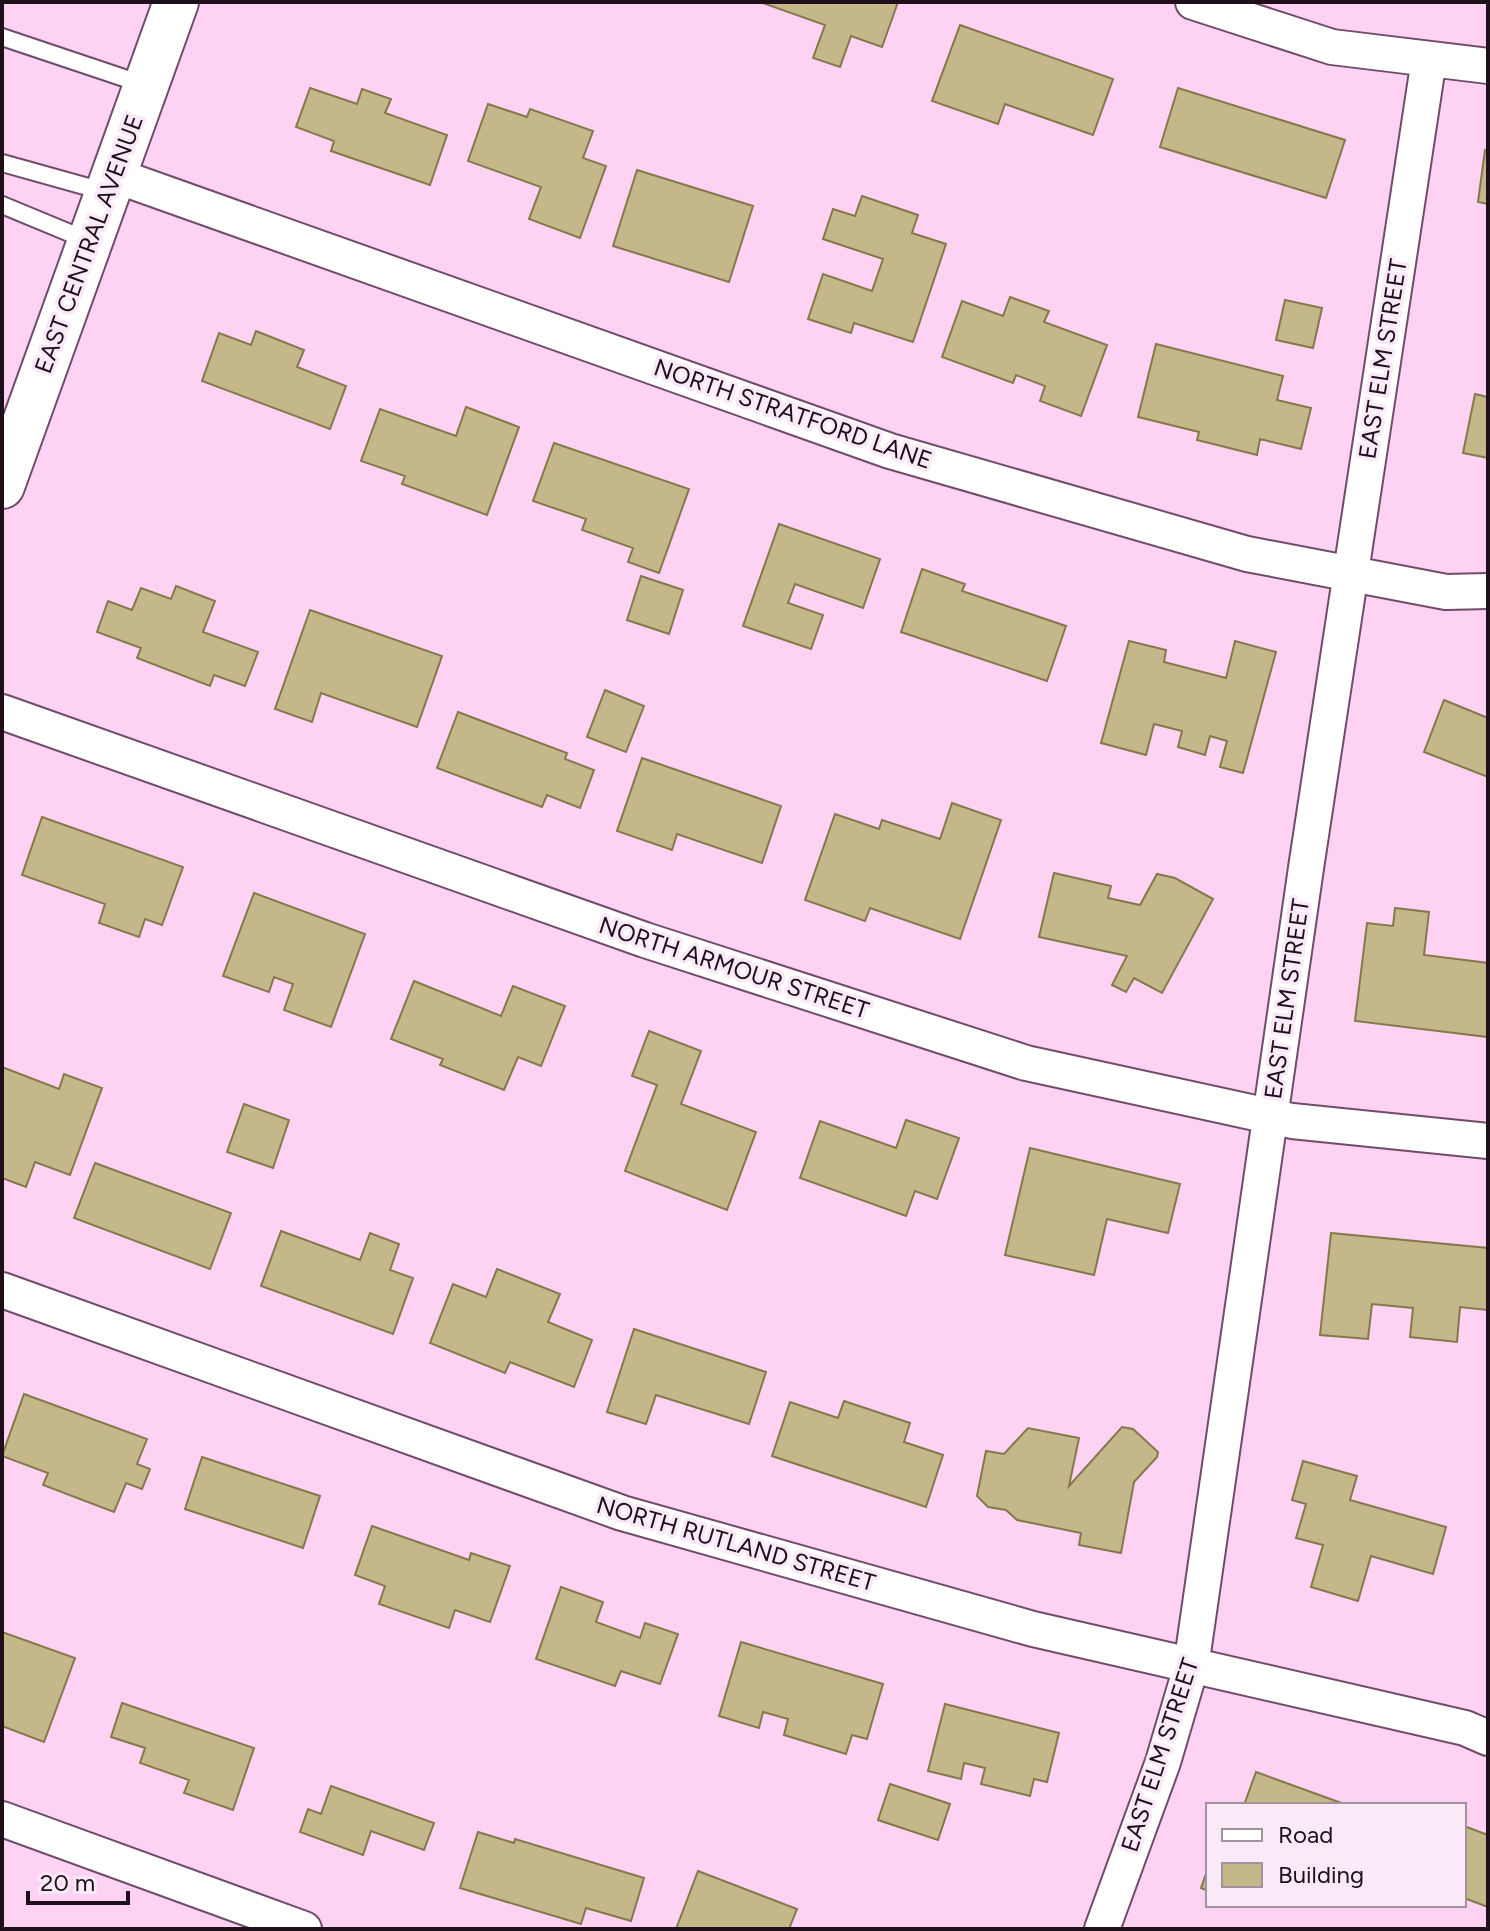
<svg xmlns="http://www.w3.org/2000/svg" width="1490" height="1931" font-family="Figtree,sans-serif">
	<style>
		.building { fill: #c4b789; stroke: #85794c; stroke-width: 2 }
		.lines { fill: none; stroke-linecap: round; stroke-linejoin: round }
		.service-casing { stroke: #714c69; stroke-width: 20 }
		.minor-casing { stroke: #714c69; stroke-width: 38 }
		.secondary-casing { stroke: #714c69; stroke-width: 48 }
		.service { stroke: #fff; stroke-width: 16 }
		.minor { stroke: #fff; stroke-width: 34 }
		.secondary { stroke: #fff; stroke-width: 44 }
		.labels { text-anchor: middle; stroke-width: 7; stroke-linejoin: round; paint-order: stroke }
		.street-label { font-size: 24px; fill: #1e0f1b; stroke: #fae9f6 }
	</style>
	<rect width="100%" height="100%" fill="#fdd2f3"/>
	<path class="building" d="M760,2H898L882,47L851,36L840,67L813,58L825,25Z
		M960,25L1113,79L1093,135L1005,104L998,124L932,101Z
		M310,88L357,104L362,89L391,99L385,113L447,135L430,185L331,151L334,141L296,127Z
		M1178,88L1345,140L1326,198L1160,147Z
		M488,104L527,117L530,109L593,131L583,158L606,166L580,238L529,219L541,187L468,161Z
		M1485,150L1488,151V204L1478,202Z
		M637,170L753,206L729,282L613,246Z
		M862,196L918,215L912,233L946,244L913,342L854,323L851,333L808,319L823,274L872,291L883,259L823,239L833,209L855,216Z
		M1010,297L1049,311L1044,322L1107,345L1081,416L1040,401L1045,386L1016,375L1013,383L942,357L962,301L1003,316Z
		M1285,300L1322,308L1313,348L1276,340Z
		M256,331L304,350L297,367L346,386L330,429L202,381L219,333L251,345Z
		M1156,344L1283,376L1277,400L1311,408L1301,449L1260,439L1257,455L1197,440L1199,432L1138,417Z
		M1475,394L1488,397V458L1463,453Z
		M466,407L519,427L487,515L402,484L405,476L361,461L380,409L456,436Z
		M554,443L689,489L659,573L628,562L633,548L582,530L586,519L533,501Z
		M779,524L880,559L863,608L795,584L788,603L823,615L811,649L743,626Z
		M922,569L965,584L962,591L1066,626L1047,681L901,632Z
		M641,576L683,590L669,634L627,620Z
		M176,586L215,601L203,632L258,652L245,686L214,675L210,686L137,658L141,648L97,632L108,601L132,610L141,588L171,599Z
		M310,610L442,656L417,727L321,693L312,722L275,709Z
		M1129,641L1166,650L1164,662L1226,678L1235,641L1276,652L1243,773L1220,767L1227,741L1210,736L1205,755L1178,747L1182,731L1154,724L1146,755L1101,743Z
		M605,690L644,706L626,752L587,737Z
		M1444,700L1488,718V777L1424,752Z
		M458,712L567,753L565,759L594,770L580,808L547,795L542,807L437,768Z
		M642,758L781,806L762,863L677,834L672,850L617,831Z
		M952,803L1001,820L960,939L870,908L865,921L805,900L835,814L879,829L882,820L940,839Z
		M42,817L183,867L162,925L145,919L139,937L99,923L105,904L22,875Z
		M1054,873L1111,886L1108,898L1140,905L1157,874L1175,878L1213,899L1162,993L1134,978L1126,992L1112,985L1127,956L1039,937Z
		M254,893L365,934L331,1027L284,1010L293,984L274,977L269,992L223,976Z
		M1395,908L1429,912L1424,955L1488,963V1037L1355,1021L1367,923L1393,926Z
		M414,981L501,1016L513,986L565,1006L541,1066L518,1057L504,1090L440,1065L443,1059L391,1039Z
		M649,1031L701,1051L681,1104L756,1132L727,1210L625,1171L657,1085L632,1076Z
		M2,1067L59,1089L64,1074L102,1088L70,1175L35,1162L26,1187L2,1178Z
		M244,1104L289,1120L273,1168L227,1152Z
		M906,1120L959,1138L937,1199L915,1191L906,1216L800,1178L820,1121L896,1148Z
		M1030,1148L1180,1184L1168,1233L1107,1219L1094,1275L1005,1255Z
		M95,1163L231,1213L210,1269L74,1218Z
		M281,1231L360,1260L370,1233L399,1244L390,1270L413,1278L393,1334L261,1286Z
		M1331,1233L1488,1248L1487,1310L1460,1307L1457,1342L1410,1337L1413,1308L1372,1304L1368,1339L1320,1335Z
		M497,1269L560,1294L548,1322L592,1340L574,1387L510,1362L505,1373L430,1343L453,1284L486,1297Z
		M634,1329L766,1372L749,1424L656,1395L646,1424L607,1412Z
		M24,1394L147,1439L137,1464L150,1469L142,1489L126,1483L114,1512L43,1485L48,1473L2,1456Z
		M844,1401L910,1423L904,1442L943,1455L926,1507L772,1456L790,1402L838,1418Z
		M1122,1427L1133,1429L1158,1452L1157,1457L1134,1482L1121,1553L1079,1545L1081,1533L1017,1520L1006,1510L988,1507L977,1496L986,1451L1004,1454L1028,1428L1079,1438L1069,1486Z
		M202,1457L320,1496L303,1548L185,1509Z
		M1303,1461L1357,1476L1350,1500L1446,1527L1433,1574L1371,1556L1358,1601L1311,1587L1323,1545L1296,1538L1306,1504L1292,1500Z
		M372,1526L469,1560L471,1553L510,1566L490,1622L455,1610L449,1628L379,1604L385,1586L355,1575Z
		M561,1587L603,1602L596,1622L640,1638L645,1623L678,1634L660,1684L621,1671L615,1686L536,1659Z
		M2,1632L75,1658L44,1742L2,1726Z
		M741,1642L883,1684L867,1739L852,1735L846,1754L784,1735L788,1719L763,1712L759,1728L719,1716Z
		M122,1703L254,1748L233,1810L184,1793L189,1780L140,1763L145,1748L111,1737Z
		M945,1704L1059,1733L1047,1782L1034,1779L1030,1796L981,1784L985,1768L964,1763L961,1779L928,1771Z
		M1256,1772L1347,1805H1244Z
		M890,1784L950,1804L938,1840L878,1820Z
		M331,1786L434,1823L424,1850L371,1831L363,1855L300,1832L308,1809L321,1814Z
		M1464,1826L1488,1835V1907L1464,1898Z
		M478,1832L514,1843L515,1839L644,1878L631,1921L586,1908L581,1924L460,1888Z
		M1208,1868V1891L1201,1888Z
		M698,1871L797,1909L789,1929H676Z"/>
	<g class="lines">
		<defs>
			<path id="service" d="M2,37L145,85
				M2,163L106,192
				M2,205L89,241"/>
			<path id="minor" d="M1193,2L1332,47L1488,66
				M114,175L890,451L1247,554L1446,592L1488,591
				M2,712L645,940L1026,1063L1292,1121L1488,1141
				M2,1290L622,1513L1033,1629L1465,1728L1488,1738
				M2,1819L304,1929
				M1102,1929L1163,1762L1191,1667L1306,868L1429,59"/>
			<path id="secondary" d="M2,486L176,2"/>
		</defs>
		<use href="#service" class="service-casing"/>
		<use href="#minor" class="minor-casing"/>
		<use href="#secondary" class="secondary-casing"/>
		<use href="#service" class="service"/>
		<use href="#minor" class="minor"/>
		<use href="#secondary" class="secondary"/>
	</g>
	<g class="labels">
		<g class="street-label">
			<text transform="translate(89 244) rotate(-70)" y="8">EAST CENTRAL AVENUE</text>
			<text transform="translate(1383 359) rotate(-81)" y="8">EAST ELM STREET</text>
			<text transform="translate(793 414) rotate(19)" y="8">NORTH STRATFORD LANE</text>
			<text transform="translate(734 968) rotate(18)" y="8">NORTH ARMOUR STREET</text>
			<text transform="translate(1287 999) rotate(-82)" y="8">EAST ELM STREET</text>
			<text transform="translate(736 1544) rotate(16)" y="8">NORTH RUTLAND STREET</text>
			<text transform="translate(1160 1755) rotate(-72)" y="8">EAST ELM STREET</text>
		</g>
	</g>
	<rect width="1490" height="1931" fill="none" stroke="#1e0f1b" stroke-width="8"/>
	<rect x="1206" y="1803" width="260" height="104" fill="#fae9f6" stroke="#a2929e" stroke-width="2"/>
	<rect x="1222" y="1829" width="40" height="12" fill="#ffffff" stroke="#a2929e" stroke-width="2"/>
	<text x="1278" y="1843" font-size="24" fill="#1e0f1b">Road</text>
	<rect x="1222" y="1863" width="40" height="24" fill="#c4b789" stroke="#a2929e" stroke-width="2"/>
	<text x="1278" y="1883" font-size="24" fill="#1e0f1b">Building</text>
	<path d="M28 1891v12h100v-12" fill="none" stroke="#1e0f1b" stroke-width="4"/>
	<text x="40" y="1891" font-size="24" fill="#1e0f1b" stroke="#fae9f6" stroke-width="6" paint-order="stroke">20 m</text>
</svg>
